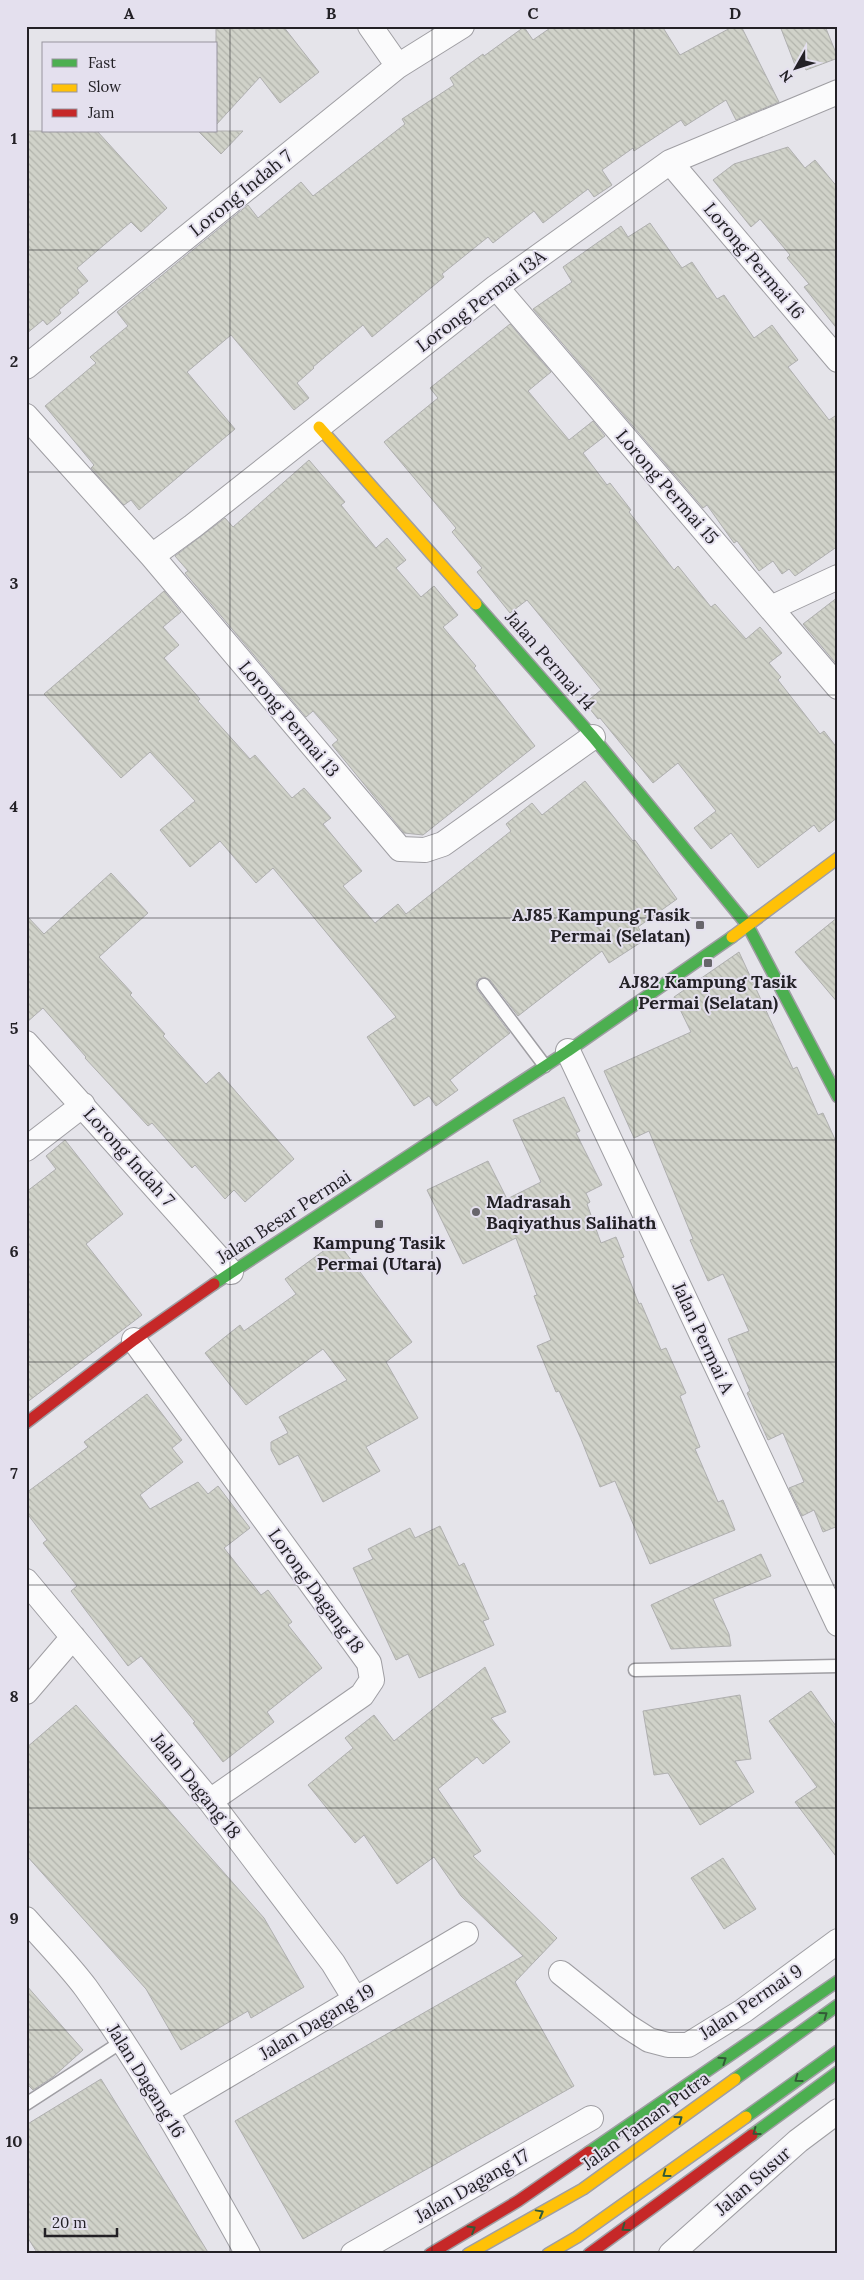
<svg xmlns="http://www.w3.org/2000/svg" width="864" height="2280" font-family="Lora,serif">
	<style>
		.building { fill: url(#building-back-hatch); stroke: #afafaf }
		.lines { fill: none; stroke-linecap: round; stroke-linejoin: round }
		.lane-casing { stroke: #9f9ea3; stroke-width: 15 }
		.street-casing { stroke: #9f9ea3; stroke-width: 26 }
		.fast-casing { stroke: #9f9ea3; stroke-width: 14 }
		.slow-casing { stroke: #9f9ea3; stroke-width: 14 }
		.jam-casing { stroke: #9f9ea3; stroke-width: 14 }
		.lane { stroke: #fbfbfc; stroke-width: 12 }
		.street { stroke: #fbfbfc; stroke-width: 24 }
		.fast { stroke: #4caf50; stroke-width: 11 }
		.slow { stroke: #ffc107; stroke-width: 11 }
		.jam { stroke: #c62828; stroke-width: 11 }
		.oneway { stroke: #335a37 }
		.grid { fill: none; stroke: #232126; stroke-width: 1; stroke-opacity: 0.55 }
		.poi-dot { fill: #67656b; stroke: #e4e0ee; stroke-width: 2 }
		.labels { text-anchor: middle; stroke-width: 4; stroke-linejoin: round; paint-order: stroke }
		.street-label { font-size: 18px; fill: #232126; stroke: #e4e0ee }
		.poi-label { font-size: 18px; font-weight: bold; fill: #232126; stroke: #e4e0ee }
		.neatline { fill: none; stroke: #232126; stroke-width: 2 }
		.grid-label { font-size: 16px; text-anchor: middle; font-weight: bold; fill: #232126 }
	</style>
	<defs>
		<pattern id="building-back-hatch" width="6" height="6" patternUnits="userSpaceOnUse" patternTransform="scale(1.25)"><rect width="6" height="6" fill="#d0d2c9"/><path d="M-1 5l2 2M0 0l6 6M5-1l2 2" fill="none" stroke="#b2b4ac"/></pattern>
	</defs>
	<rect width="100%" height="100%" fill="#e5e4ea"/>
	<path class="building" d="M216,26H283L319,72L280,103L260,77L216,125Z
		M553,26H662L680,55L734,26H741L779,102L736,120L726,100L685,126L681,120L634,151L633,148L602,170L612,185L594,197L588,189L543,223L534,211L493,243L488,237L442,274L444,277L372,337L363,325L313,367L314,368L297,383L309,398L294,410L231,335L187,372L235,429L139,510L131,500L124,505L91,468L94,465L45,406L96,363L90,357L128,326L117,312L248,205L258,218L301,182L313,196L405,124L402,119L454,85L450,78L483,54L484,56L524,27L533,40Z
		M780,26H825L838,58L806,70L803,62L795,65Z
		M26,131H97L167,208L141,232L131,222L77,268L88,281L77,290L79,293L59,310L61,313L47,325L43,320L26,334Z
		M198,131H243L221,154Z
		M788,147L805,168L815,160L838,188V330L804,287L809,284L787,258L790,255L760,219L751,227L713,180L734,164Z
		M650,223L682,268L692,262L717,299L724,295L754,338L772,325L798,360L788,367L829,420L838,414V546L795,576L789,569L782,574L773,561L759,571L737,541L734,543L707,505L703,508L533,309L572,282L563,267L621,226L628,237Z
		M510,324L551,372L528,391L569,440L593,421L605,436L583,453L607,485L610,483L631,510L629,512L674,570L678,566L711,607L715,604L746,639L760,627L782,653L769,663L781,677L778,680L820,734L824,731L838,749V817L819,832L814,825L758,868L731,833L711,849L694,828L716,811L678,763L653,783L600,718L598,719L585,703L601,690L527,600L510,613L477,572L482,568L452,532L456,528L384,442L438,398L430,388Z
		M309,460L345,502L341,505L376,548L387,538L406,560L396,568L421,597L434,586L458,615L443,627L476,666L474,668L535,746L423,835L404,833L332,745L338,740L313,711L306,717L185,573L188,571L175,556L225,518L233,527Z
		M164,591L181,612L163,627L179,645L164,658L200,699L198,701L250,759L255,755L292,798L304,788L331,818L323,824L362,871L343,886L375,923L398,904L406,914L511,831L506,824L532,803L542,815L585,781L633,841L635,840L677,899L638,927L646,939L609,963L602,951L518,1016L490,980L484,977L479,979L476,982L477,989L510,1033L450,1080L458,1090L436,1106L429,1096L414,1106L367,1037L396,1017L273,868L256,883L220,841L190,867L160,830L195,801L150,752L121,778L44,694Z
		M838,597V666L803,624Z
		M111,873L148,913L99,957L132,993L130,995L165,1034L163,1036L206,1084L219,1072L294,1159L245,1202L234,1190L225,1199L195,1165L192,1168L152,1123L148,1126L85,1058L86,1057L43,1008L26,1023V915L44,934Z
		M838,917V1003L795,952Z
		M739,952L793,1069L797,1067L818,1115L823,1113L838,1146V1526L823,1532L814,1510L802,1516L789,1488L804,1482L783,1433L768,1440L747,1393L750,1391L728,1339L749,1331L723,1274L708,1281L690,1240L693,1239L649,1131L634,1138L604,1071L691,1032L674,997Z
		M564,1097L580,1131L576,1133L602,1185L586,1193L590,1202L587,1204L601,1243L616,1237L624,1257L621,1258L639,1304L641,1303L661,1350L666,1348L686,1393L680,1396L700,1447L695,1449L718,1502L723,1500L735,1530L650,1564L615,1481L600,1487L581,1439L559,1391L556,1392L537,1346L551,1340L534,1296L537,1295L516,1238L463,1264L427,1190L488,1161L507,1199L541,1182L513,1120Z
		M65,1140L123,1214L86,1244L142,1315L26,1403V1192L56,1169L46,1156Z
		M337,1241L412,1342L386,1362L418,1418L366,1447L380,1471L323,1502L298,1455L279,1465L271,1450V1442L288,1433L279,1417L347,1380L323,1349L246,1405L205,1353L240,1325L244,1331L296,1294L285,1279Z
		M147,1394L182,1440L172,1448L183,1462L140,1495L150,1509L198,1482L208,1494L218,1486L250,1528L224,1548L261,1595L268,1590L292,1622L288,1625L322,1668L267,1712L274,1722L223,1762L193,1723L195,1722L141,1656L128,1666L71,1591L77,1586L43,1543L47,1540L26,1512V1493L88,1447L84,1442Z
		M440,1526L459,1566L464,1563L489,1619L483,1621L494,1645L419,1678L408,1654L396,1660L353,1568L373,1559L368,1549L410,1528L415,1538Z
		M761,1554L771,1576L713,1599L729,1634L731,1646L671,1649L651,1605Z
		M485,1667L506,1712L491,1718L510,1742L483,1764L477,1757L438,1789L481,1851L473,1856L557,1938L515,1982L574,2086L303,2239L235,2121L523,1956L461,1896L434,1857L397,1884L364,1835L355,1843L308,1785L353,1748L345,1738L374,1715L394,1741Z
		M811,1691L838,1729V1859L795,1802L817,1787L769,1721Z
		M740,1695L751,1759L735,1761L754,1792L700,1825L668,1773L654,1775L643,1711Z
		M76,1705L264,1918L304,1987L251,2018L248,2011L181,2050L146,1989L26,1855V1748Z
		M723,1858L756,1909L724,1929L691,1878Z
		M26,1985L83,2050L53,2077L33,2090L26,2083Z
		M101,2079L184,2213L209,2254H38L26,2235V2125Z"/>
	<g class="lines">
		<defs>
			<path id="lane" d="M484,985L545,1066
				M635,1670L838,1666
				M26,2104L123,2041"/>
			<path id="street" d="M370,26L398,66
				M670,162L838,360
				M496,287L838,687
				M26,367L398,66L462,26
				M26,416L152,556L400,849L425,850L443,844L593,737
				M152,556L193,526L496,287L670,162L838,92
				M771,608L838,577
				M26,1043L231,1272
				M568,1051L838,1624
				M26,1149L83,1105
				M134,1340L369,1663L372,1680L362,1695L210,1801
				M26,1581L210,1801L333,1963L355,1999
				M26,1692L73,1637
				M26,1919C46,1942 68,1964 86,1988C147,2073 197,2163 248,2254
				M561,1973L627,2026L649,2040L668,2045H688L743,2011L838,1941
				M167,2111L466,1934
				M353,2254L591,2118
				M671,2254L798,2141L838,2111"/>
			<path id="fast" d="M476,604L593,737L748,926L838,1097
				M214,1284L568,1051L732,937
				M735,2079L838,2005
				M746,2117L838,2051
				M752,2135L838,2072
				M589,2152L838,1981"/>
			<path id="slow" d="M319,427L476,604
				M732,937L838,858
				M468,2254L583,2189L735,2079
				M548,2254L577,2237L746,2117"/>
			<path id="jam" d="M26,1423L134,1340L214,1284
				M430,2254L518,2201L589,2152
				M589,2254L752,2135"/>
		</defs>
		<use href="#lane" class="lane-casing"/>
		<use href="#street" class="street-casing"/>
		<use href="#fast" class="fast-casing"/>
		<use href="#slow" class="slow-casing"/>
		<use href="#jam" class="jam-casing"/>
		<use href="#lane" class="lane"/>
		<use href="#street" class="street"/>
		<use href="#fast" class="fast"/>
		<use href="#slow" class="slow"/>
		<use href="#jam" class="jam"/>
	</g>
	<defs><path id="oneway-chevron" d="M-2-3.5L2.5 0L-2 3.5" fill="none" stroke-width="1.6" stroke-linecap="round" stroke-linejoin="round" transform="scale(1.25)"/></defs>
	<g class="oneway">
		<use href="#oneway-chevron" transform="translate(824 2015) rotate(-36)"/>
		<use href="#oneway-chevron" transform="translate(723 2060) rotate(-34)"/>
		<use href="#oneway-chevron" transform="translate(798 2079) rotate(144)"/>
		<use href="#oneway-chevron" transform="translate(679 2119) rotate(-36)"/>
		<use href="#oneway-chevron" transform="translate(756 2132) rotate(144)"/>
		<use href="#oneway-chevron" transform="translate(666 2174) rotate(144)"/>
		<use href="#oneway-chevron" transform="translate(540 2213) rotate(-29)"/>
		<use href="#oneway-chevron" transform="translate(625 2228) rotate(144)"/>
		<use href="#oneway-chevron" transform="translate(472 2229) rotate(-31)"/>
	</g>
	<path class="grid" d="M230,26V2254M432,26V2254M634,26V2254M26,250H838M26,472H838M26,695H838M26,918H838M26,1140H838M26,1362H838M26,1585H838M26,1808H838M26,2030H838"/>
	<g class="poi-dot">
		<rect x="695" y="920" width="10" height="10" rx="2.5"/>
		<rect x="703" y="958" width="10" height="10" rx="2.5"/>
		<circle cx="476" cy="1212" r="5"/>
		<rect x="374" y="1219" width="10" height="10" rx="2.5"/>
	</g>
	<g class="labels">
		<g class="street-label">
			<text transform="translate(241 193) rotate(-39)" y="6">Lorong Indah 7</text>
			<text transform="translate(754 261) rotate(50)" y="6">Lorong Permai 16</text>
			<text transform="translate(481 301) rotate(-37)" y="6">Lorong Permai 13A</text>
			<text transform="translate(667 487) rotate(49)" y="6">Lorong Permai 15</text>
			<text transform="translate(550 661) rotate(49)" y="6">Jalan Permai 14</text>
			<text transform="translate(289 719) rotate(50)" y="6">Lorong Permai 13</text>
			<text transform="translate(129 1157) rotate(48)" y="6">Lorong Indah 7</text>
			<text transform="translate(284 1217) rotate(-33)" y="6">Jalan Besar Permai</text>
			<text transform="translate(703 1338) rotate(65)" y="6">Jalan Permai A</text>
			<text transform="translate(316 1591) rotate(54)" y="6">Lorong Dagang 18</text>
			<text transform="translate(196 1786) rotate(51)" y="6">Jalan Dagang 18</text>
			<text transform="translate(751 2002) rotate(-34)" y="6">Jalan Permai 9</text>
			<text transform="translate(317 2022) rotate(-31)" y="6">Jalan Dagang 19</text>
			<text transform="translate(146 2081) rotate(58)" y="6">Jalan Dagang 16</text>
			<text transform="translate(646 2121) rotate(-36)" y="6">Jalan Taman Putra</text>
			<text transform="translate(753 2181) rotate(-41)" y="6">Jalan Susur</text>
			<text transform="translate(472 2186) rotate(-30)" y="6">Jalan Dagang 17</text>
		</g>
		<g class="poi-label">
			<text x="690" y="921" text-anchor="end">AJ85 Kampung Tasik<tspan x="690" dy="21">Permai (Selatan)</tspan></text>
			<text x="708" y="988">AJ82 Kampung Tasik<tspan x="708" dy="21">Permai (Selatan)</tspan></text>
			<text x="486" y="1208" text-anchor="start">Madrasah<tspan x="486" dy="21">Baqiyathus Salihath</tspan></text>
			<text x="379" y="1249">Kampung Tasik<tspan x="379" dy="21">Permai (Utara)</tspan></text>
		</g>
	</g>
	<rect width="864" height="2280" fill="none" stroke="#e4e0ee" stroke-width="55"/>
	<rect x="42" y="42" width="175" height="90" fill="#e4e0ee" stroke="#97949e"/>
	<rect x="52" y="59" width="25" height="8" fill="#4caf50" stroke="#97949e"/>
	<text x="88" y="68" font-size="15" fill="#232126">Fast</text>
	<rect x="52" y="84" width="25" height="8" fill="#ffc107" stroke="#97949e"/>
	<text x="88" y="92" font-size="15" fill="#232126">Slow</text>
	<rect x="52" y="109" width="25" height="8" fill="#c62828" stroke="#97949e"/>
	<text x="88" y="118" font-size="15" fill="#232126">Jam</text>
	<g transform="translate(796 68) rotate(231)" stroke="#e4e0ee" stroke-width="4" paint-order="stroke">
	<path d="M0-4L9 19L0 12L-9 19Z" fill="#232126"/>
	<text y="-8" font-size="14" font-weight="bold" text-anchor="middle" fill="#232126">N</text>
	</g>
	<path d="M45 2228v8h72v-8" fill="none" stroke="#232126" stroke-width="2.5"/>
	<text x="52" y="2228" font-size="15" fill="#232126" stroke="#e4e0ee" stroke-width="4" paint-order="stroke">20 m</text>
	<rect x="28" y="28" width="808" height="2224" class="neatline"/>
	<g class="grid-label">
		<text x="129" y="19">A</text>
		<text x="331" y="19">B</text>
		<text x="533" y="19">C</text>
		<text x="735" y="19">D</text>
		<text x="14" y="144">1</text>
		<text x="14" y="367">2</text>
		<text x="14" y="589">3</text>
		<text x="14" y="812">4</text>
		<text x="14" y="1034">5</text>
		<text x="14" y="1257">6</text>
		<text x="14" y="1479">7</text>
		<text x="14" y="1702">8</text>
		<text x="14" y="1924">9</text>
		<text x="14" y="2147">10</text>
	</g>
</svg>
